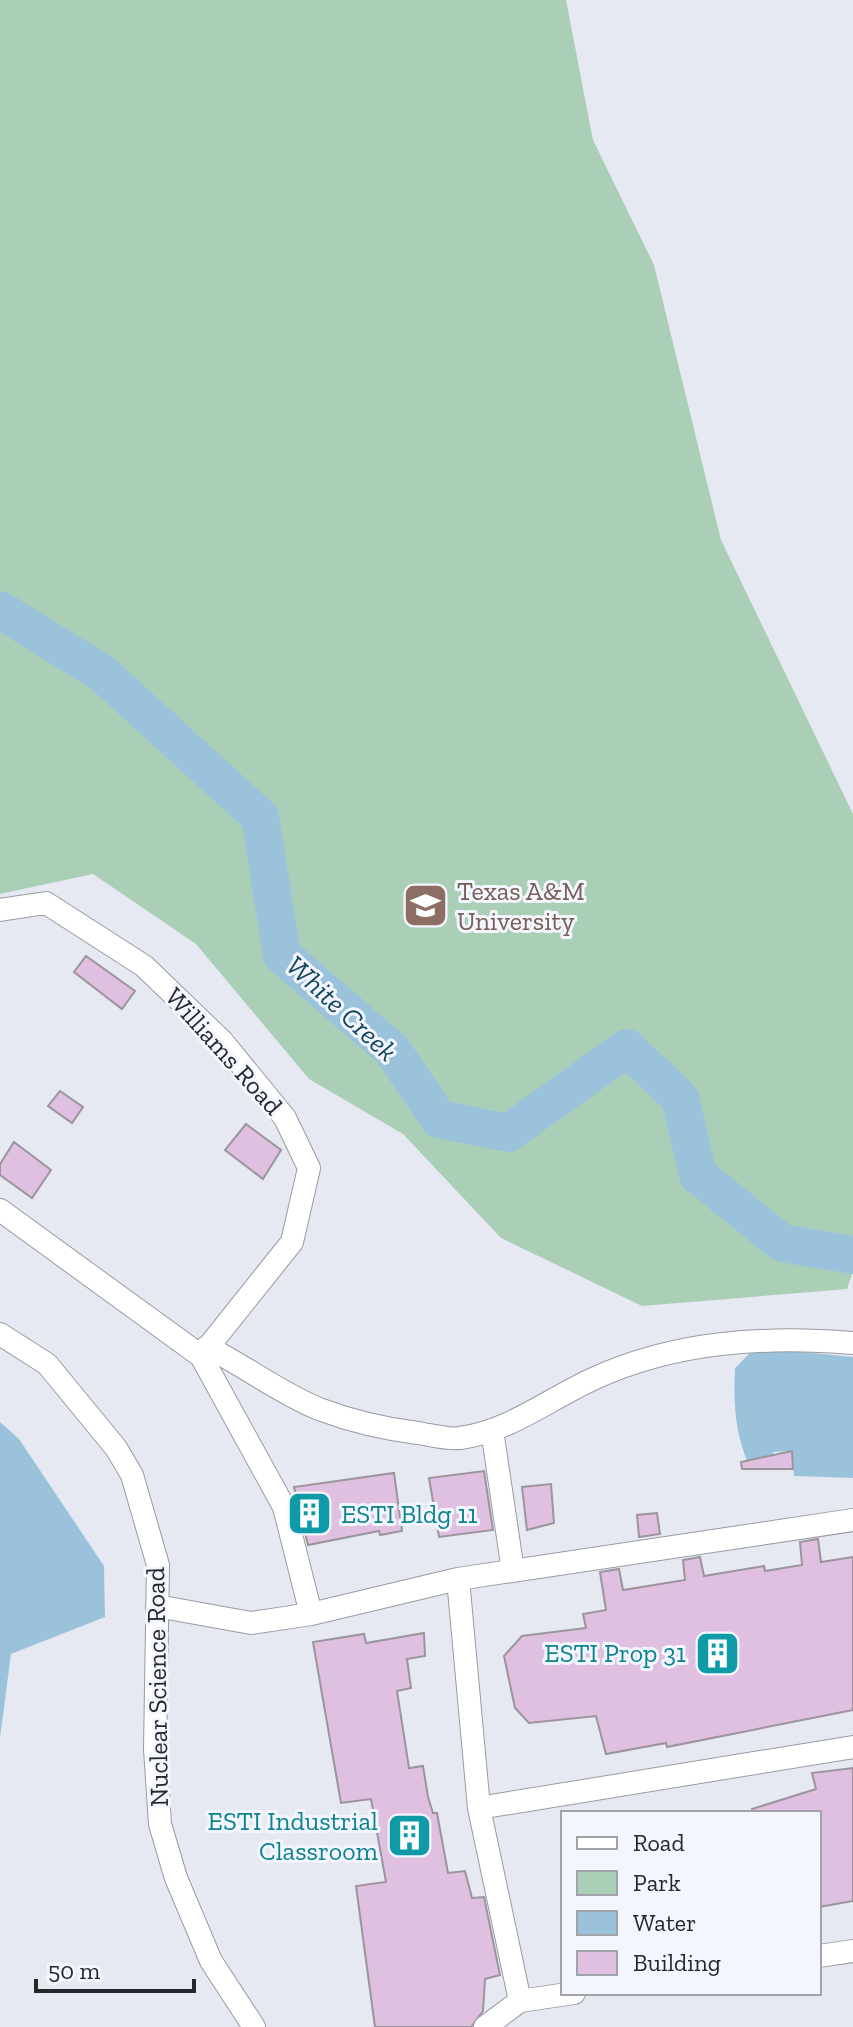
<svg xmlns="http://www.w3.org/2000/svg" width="853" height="2027" font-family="'Zilla Slab',serif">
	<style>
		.green { fill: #abcfb6 }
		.water { fill: #9ac3db }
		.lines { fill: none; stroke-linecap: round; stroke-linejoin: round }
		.river { stroke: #9ac3db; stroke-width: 38 }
		.building { fill: #dfc0e0; stroke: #9b949b; stroke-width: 2 }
		.minor-casing { stroke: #989ba3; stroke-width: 24 }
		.minor { stroke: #fff; stroke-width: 22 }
		.labels { text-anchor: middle; stroke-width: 6; stroke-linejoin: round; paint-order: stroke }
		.education-label { font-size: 26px; fill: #785e54; stroke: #f3f6ff; text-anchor: start }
		.street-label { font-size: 26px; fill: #26272b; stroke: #f3f6ff }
		.culture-label { font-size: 26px; fill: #0d838f; stroke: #f3f6ff; text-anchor: end }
		.water-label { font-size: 28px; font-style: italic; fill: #10455e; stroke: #f3f6ff }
	</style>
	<rect width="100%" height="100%" fill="#e6e9f2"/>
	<path class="green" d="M0,0H566L593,140L654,265L721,540L853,814V1271L847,1289L642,1306L501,1238L403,1134L309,1079L196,944L93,874L0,894Z"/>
	<path class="water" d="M793,1351L853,1357V1478L794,1476L792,1451L773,1452V1469L750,1467C735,1437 733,1400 735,1368L751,1352Z
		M0,1422L19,1439L104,1566L105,1617L11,1654L0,1738Z"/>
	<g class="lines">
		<path class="river" d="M0,610L102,673L260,817L282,955L392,1050L439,1119L508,1133L627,1048L680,1098L698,1175L782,1243L853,1255"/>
	</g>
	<path class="building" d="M86,956L135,991L122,1009L74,972Z
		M60,1091L83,1107L72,1123L48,1106Z
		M246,1124L281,1150L263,1179L225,1150Z
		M14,1142L51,1170L32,1198L0,1175V1164Z
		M792,1451L793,1469H742L741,1462Z
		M484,1471L493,1530L439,1537L429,1478Z
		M394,1473L402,1531L380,1535L379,1531L308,1545L294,1487Z
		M551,1484L554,1523L527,1530L522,1487Z
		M657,1513L660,1534L639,1537L637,1515Z
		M818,1539L821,1562L853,1557V1710L667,1747L666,1743L606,1754L596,1716L529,1723L515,1708L504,1656L522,1636L586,1628L583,1614L606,1610L600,1572L619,1569L623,1590L685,1580L683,1560L700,1557L704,1576L764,1566L765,1571L802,1565L800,1542Z
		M424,1633L425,1656L407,1659L411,1688L397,1691L409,1768L423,1766L428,1797L433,1813H437L448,1873L465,1871L472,1898L484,1897L500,1975L485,1979L483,2011L471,2027H375L356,1886L386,1882L371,1799L341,1803L313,1642L364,1634L366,1643Z
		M853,1768V1901L819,1907V1813H752V1809L816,1789L812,1773Z"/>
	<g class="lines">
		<defs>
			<path id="minor" d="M0,910L46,903L144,966L222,1041L285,1118L309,1168L292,1242L201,1356L0,1210
				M0,1334L47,1364L116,1448L132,1475L158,1565L155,1749L160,1824L176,1878L211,1961L254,2027
				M207,1347C245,1366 280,1393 319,1409C351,1421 385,1429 418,1433C431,1435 448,1440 460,1438C510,1431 549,1399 593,1379C675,1341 764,1336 853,1343
				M201,1356L284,1507L311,1614
				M492,1430L513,1571
				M458,1579L479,1808L520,2001
				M157,1606L251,1623L311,1614L458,1579L853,1520
				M479,1808L853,1747
				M819,1956L853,1951
				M485,2027L520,2001L574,1993"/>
		</defs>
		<use href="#minor" class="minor-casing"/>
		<use href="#minor" class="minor"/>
	</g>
	<defs>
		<symbol id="university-square" viewBox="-11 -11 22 22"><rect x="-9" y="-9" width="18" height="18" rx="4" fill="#8d6e63" stroke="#f3f6ff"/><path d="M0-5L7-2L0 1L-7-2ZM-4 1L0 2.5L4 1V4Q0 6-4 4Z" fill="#fff"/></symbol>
		<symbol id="building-square" viewBox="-11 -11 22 22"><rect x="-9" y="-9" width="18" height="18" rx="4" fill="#0f9aa8" stroke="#f3f6ff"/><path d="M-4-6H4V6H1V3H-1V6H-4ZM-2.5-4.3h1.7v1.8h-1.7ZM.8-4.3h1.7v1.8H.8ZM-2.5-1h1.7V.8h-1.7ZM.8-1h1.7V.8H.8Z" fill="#fff"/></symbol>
	</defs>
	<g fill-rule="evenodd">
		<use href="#university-square" x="400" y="880" width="51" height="51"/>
		<use href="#building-square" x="284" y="1488" width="51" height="51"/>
		<use href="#building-square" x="692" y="1628" width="51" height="51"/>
		<use href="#building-square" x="384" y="1810" width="51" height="51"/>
	</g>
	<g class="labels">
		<g class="education-label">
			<text x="457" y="900">Texas A&amp;M<tspan x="457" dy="30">University</tspan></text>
		</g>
		<g class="street-label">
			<text transform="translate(224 1051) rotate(48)" y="9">Williams Road</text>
			<text transform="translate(157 1687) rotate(-91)" y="9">Nuclear Science Road</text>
		</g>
		<g class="culture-label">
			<text x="341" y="1523" text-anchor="start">ESTI Bldg 11</text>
			<text x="686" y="1662">ESTI Prop 31</text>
			<text x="378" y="1830">ESTI Industrial<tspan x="378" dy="30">Classroom</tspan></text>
		</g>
		<g class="water-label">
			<text transform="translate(342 1008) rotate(43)" y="10">White Creek</text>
		</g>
	</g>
	<rect x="561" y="1811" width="260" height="184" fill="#f3f6ff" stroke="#a1a3aa" stroke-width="2"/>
	<rect x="577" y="1837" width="40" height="12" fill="#ffffff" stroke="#a1a3aa" stroke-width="2"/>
	<text x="633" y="1851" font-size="24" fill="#26272b">Road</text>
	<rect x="577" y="1871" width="40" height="24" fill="#abcfb6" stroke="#a1a3aa" stroke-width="2"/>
	<text x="633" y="1891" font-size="24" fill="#26272b">Park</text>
	<rect x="577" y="1911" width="40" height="24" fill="#9ac3db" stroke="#a1a3aa" stroke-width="2"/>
	<text x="633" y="1931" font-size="24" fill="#26272b">Water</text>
	<rect x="577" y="1951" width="40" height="24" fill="#dfc0e0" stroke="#a1a3aa" stroke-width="2"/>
	<text x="633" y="1971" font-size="24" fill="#26272b">Building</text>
	<path d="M36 1979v12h158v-12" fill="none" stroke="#26272b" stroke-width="4"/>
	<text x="48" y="1979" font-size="24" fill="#26272b" stroke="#f3f6ff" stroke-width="6" paint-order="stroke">50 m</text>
</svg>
